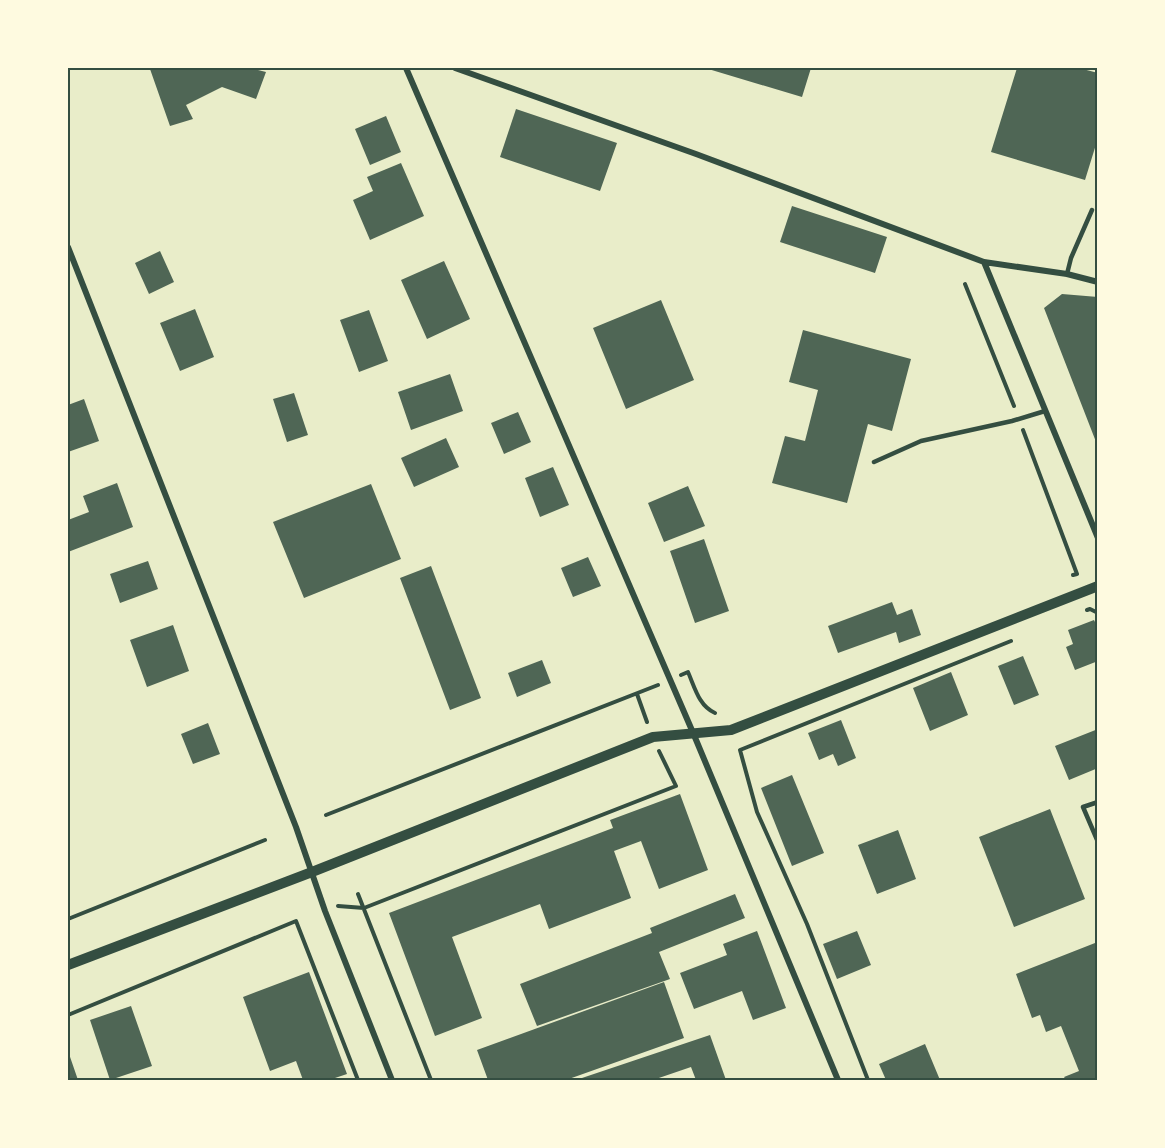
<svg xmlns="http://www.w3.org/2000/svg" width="1165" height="1148" font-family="'Sofia Sans Condensed',sans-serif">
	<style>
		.building { fill: #4f6655 }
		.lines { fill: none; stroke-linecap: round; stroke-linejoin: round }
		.path { stroke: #344e41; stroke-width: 4 }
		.service { stroke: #344e41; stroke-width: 4.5 }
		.minor { stroke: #344e41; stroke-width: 6 }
		.tertiary { stroke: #344e41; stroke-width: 10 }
		.neatline { fill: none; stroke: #344e41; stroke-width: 2 }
	</style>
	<rect width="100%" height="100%" fill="#e9edc9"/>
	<path class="building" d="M155,68H250L266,72L256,99L222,87L186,105L193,119L170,126L150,69Z
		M705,68H811L802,97Z
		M1017,68H1079L1098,73V138L1085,180L991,152Z
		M516,109L617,143L600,191L500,157Z
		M386,116L401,152L370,165L355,129Z
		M401,163L424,216L370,240L353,200L373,191L367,177Z
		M792,206L887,237L875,273L780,242Z
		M160,251L174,282L149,294L135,263Z
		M444,261L470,319L427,339L401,280Z
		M1062,294L1098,297V447L1044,308Z
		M661,300L694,380L626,409L593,328Z
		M195,309L214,357L180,371L160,323Z
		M369,310L388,361L359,372L340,320Z
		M803,330L911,359L892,431L868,424L847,503L772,483L785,436L805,441L818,390L789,382Z
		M450,374L463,411L411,430L398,392Z
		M294,393L308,435L287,442L273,399Z
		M84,399L99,441L68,452V405Z
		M518,412L531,442L504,454L491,423Z
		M446,438L459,467L414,487L401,458Z
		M553,467L569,505L540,517L525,478Z
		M117,483L133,527L68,552V520L89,512L83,496Z
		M371,484L401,559L304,598L273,522Z
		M688,486L705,526L664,542L648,503Z
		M704,539L729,611L695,623L670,551Z
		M588,557L601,586L573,597L561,568Z
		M148,561L158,589L120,603L110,574Z
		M431,566L481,698L450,710L400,578Z
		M892,602L897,615L912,609L921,635L899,643L896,632L838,653L828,626Z
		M1094,620L1098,628V661L1075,670L1066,647L1073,644L1068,630Z
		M173,625L189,671L147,687L130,640Z
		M1023,656L1039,695L1014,705L998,666Z
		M542,660L551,683L517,697L508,673Z
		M951,672L968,715L930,731L913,688Z
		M841,720L856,758L838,766L833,754L819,760L808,733Z
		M208,723L220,754L193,764L181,734Z
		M1098,729V768L1069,780L1055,746Z
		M792,775L824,853L792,866L761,788Z
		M680,794L708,870L659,889L641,841L614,851L631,898L549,929L540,904L452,937L482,1018L435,1036L389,913L613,828L610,820Z
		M1050,809L1085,899L1014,927L979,837Z
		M898,830L916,879L877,894L858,845Z
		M735,894L745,918L659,952L670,979L537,1026L520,984L652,933L650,928Z
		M757,931L786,1008L753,1020L742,991L694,1009L680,973L727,955L723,944Z
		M857,931L871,965L837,979L823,944Z
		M1095,943L1098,948V1080H1066L1064,1077L1079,1071L1061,1026L1046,1032L1040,1015L1032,1018L1016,974Z
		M309,972L347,1074L329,1080H303L296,1061L270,1071L243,997Z
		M664,982L684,1038L566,1080H488L477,1050Z
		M131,1006L152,1066L110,1080L90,1020Z
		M710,1035L726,1080H696L691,1067L653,1080H576Z
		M925,1044L940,1080H886L879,1064Z
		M68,1051L78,1080H68Z"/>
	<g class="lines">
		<path class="path" d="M965,284L1014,406
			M1023,430L1077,574L1073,575
			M1087,610L1090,609L1098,613
			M681,675L688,672C695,688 699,706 715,713
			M637,694L647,722
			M326,815L658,685
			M358,894L431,1080
			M338,906L364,908L676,786L659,751
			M68,919L265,840
			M68,1015L296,921L358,1080
			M868,1080L807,924L757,812L740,750L1011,641"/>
		<path class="service" d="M1067,274L1071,258L1092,210
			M874,462L921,441L1012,421L1045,411
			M1098,802L1083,807L1098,842"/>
		<path class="minor" d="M406,68L694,735L838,1080
			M455,68L696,154L984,262L1067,274L1098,282
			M68,247L296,827L325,911L392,1080
			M984,262L1098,538"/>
		<path class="tertiary" d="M68,965L312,872L653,737L731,730L1098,586"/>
	</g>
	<rect width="1165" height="1148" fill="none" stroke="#fefae0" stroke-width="138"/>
	<rect x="69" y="69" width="1027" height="1010" class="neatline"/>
</svg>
